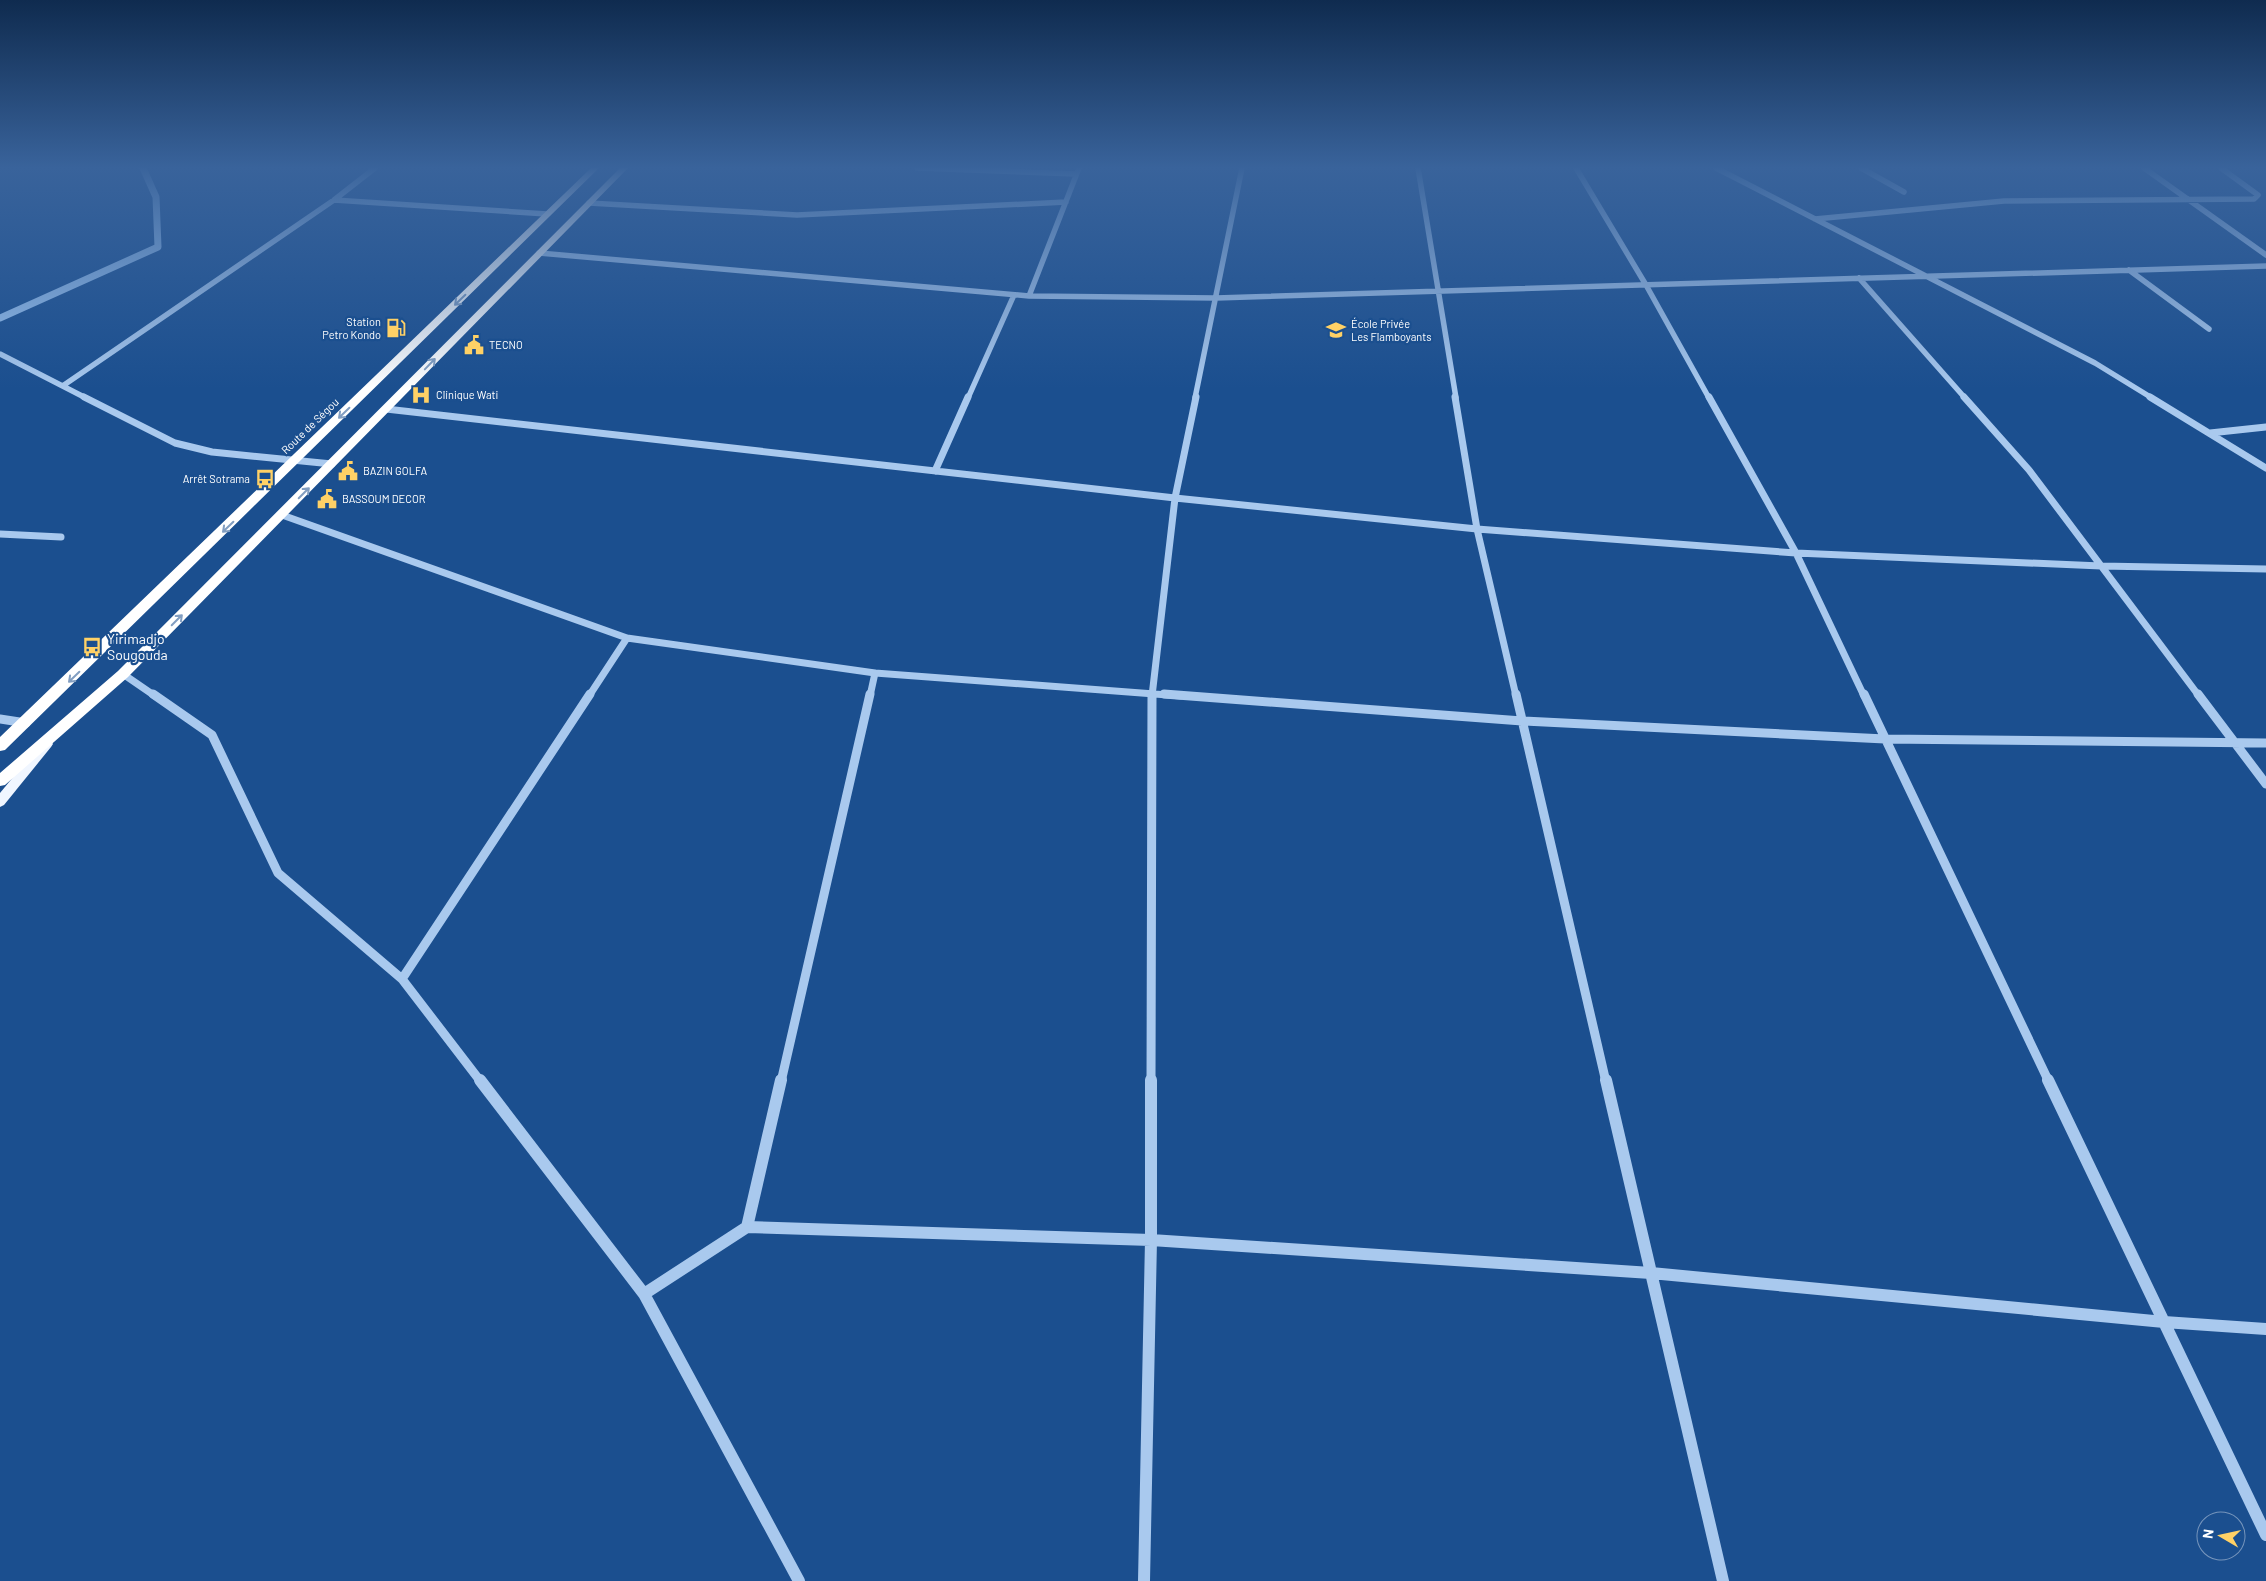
<svg xmlns="http://www.w3.org/2000/svg" width="2266" height="1581" font-family="Barlow,sans-serif">
	<style>
		.lines { fill: none; stroke-linecap: round; stroke-linejoin: round }
		.stream { stroke: #9cc4f0; stroke-width: 7 }
		.minor-far3 { stroke: #a9c9ee; stroke-width: 5.5 }
		.minor-far2 { stroke: #a9c9ee; stroke-width: 7 }
		.minor-far1 { stroke: #a9c9ee; stroke-width: 9 }
		.minor { stroke: #a9c9ee; stroke-width: 12 }
		.major { fill: #f0f6ff; fill-rule: evenodd }
		.highway { fill: #fff; fill-rule: evenodd }
		.oneway { stroke: #829ec1 }
		.labels { text-anchor: middle; stroke-width: 4.5; stroke-linejoin: round; paint-order: stroke }
		.far-poi-label { font-size: 11px; fill: #fff; stroke: #1b4f8f; text-anchor: start }
		.far-street-label { font-size: 11px; fill: #fff; stroke: #1b4f8f }
		.poi-label { font-size: 14px; fill: #fff; stroke: #1b4f8f; text-anchor: start }
	</style>
	<rect width="100%" height="100%" fill="#1b4f8f"/>
	<g class="lines">
		<path class="stream" d="M0,318L158,247L156,197L143,168"/>
		<path class="minor-far3" d="M917,168L1076,174
			M1418,168L1456,398
			M1576,168L1646,285L1709,398
			M1716,168L2095,363L2152,398
			M1861,168L1904,192
			M2144,168L2266,255
			M334,200L547,214
			M589,203L797,215L1066,202
			M1815,219L2004,201L2254,199L2258,195L2221,168
			M539,253L1029,296L1216,298L2266,266
			M2129,270L2209,329
			M1859,278L1965,398
			M1029,296L1079,168
			M0,354L86,398
			M64,385L334,200L375,168
			M968,398L1014,295
			M1195,398L1242,168"/>
		<path class="minor-far2" d="M84,397L175,443L212,452L332,464
			M1455,397L1477,529L1516,696
			M1709,397L1796,553L1864,696
			M1964,397L2029,470L2199,696
			M2150,397L2266,468
			M386,409L1175,498L1477,529L1796,553L2101,566L2266,569
			M2210,433L2266,427
			M935,471L968,397
			M282,515L627,638L875,673L1181,696
			M0,534L61,537
			M123,674L155,696
			M589,696L627,638
			M870,696L875,673
			M1152,696L1175,498L1196,397"/>
		<path class="minor-far1" d="M153,694L212,735L278,873L402,979L481,1082
			M1164,694L1522,721L1885,739L2266,743
			M1516,694L1606,1082
			M1864,694L2049,1082
			M2198,694L2266,784
			M0,719L26,723
			M402,979L590,694
			M781,1082L870,694
			M1151,1082L1152,694"/>
		<path class="minor" d="M480,1080L644,1294L799,1581
			M1606,1080L1723,1581
			M2048,1080L2266,1535
			M747,1227L781,1080
			M644,1294L747,1227L1151,1240L1651,1273L2164,1322L2266,1329
			M1144,1581L1151,1240V1080"/>
		<path class="major" d="M47,740L51,741L53,744L51,747L4,805L0,807V793L43,741Z"/>
		<path class="highway" d="M591,168H599L5,750L0,751V737Z
			M620,168H628L128,677L5,785L0,786V773L118,671Z"/>
	</g>
	<defs><path id="oneway-shaft" d="M-6 0H5M1.5-3L5.5 0L1.5 3" fill="none" stroke-width="1.6" stroke-linecap="round" stroke-linejoin="round" transform="scale(1.25)"/></defs>
	<g class="oneway">
		<use href="#oneway-shaft" transform="translate(460 300) rotate(136)"/>
		<use href="#oneway-shaft" transform="translate(430 364) rotate(-46)"/>
		<use href="#oneway-shaft" transform="translate(344 413) rotate(136)"/>
		<use href="#oneway-shaft" transform="translate(304 493) rotate(-45)"/>
		<use href="#oneway-shaft" transform="translate(228 527) rotate(136)"/>
		<use href="#oneway-shaft" transform="translate(177 620) rotate(-45)"/>
		<use href="#oneway-shaft" transform="translate(74 677) rotate(136)"/>
	</g>
	<linearGradient id="sky" x2="0" y2="1"><stop stop-color="#0f2b4f"/><stop offset="0.43" stop-color="#39639b"/><stop offset="1" stop-color="#39639b" stop-opacity="0"/></linearGradient>
	<rect width="2266" height="389" fill="url(#sky)"/>
	<defs>
		<symbol id="fuel-bare" viewBox="-9 -9 18 18"><path d="M-5.5-6h7V0h2V4h1.3V-2.5L3-4.5l.8-.8L6-3V5H2.5V1h-1V6h-7ZM-4.2-4.7v3.2H.2V-4.7Z" fill="#ffd166" stroke="#1b4f8f" stroke-width="2.5" paint-order="stroke"/></symbol>
		<symbol id="school-bare" viewBox="-9 -9 18 18"><path d="M0-5L7-2L0 1L-7-2ZM-4 1L0 2.5L4 1V4Q0 6-4 4Z" fill="#ffd166" stroke="#1b4f8f" stroke-width="2.5" paint-order="stroke"/></symbol>
		<symbol id="civic-bare" viewBox="-9 -9 18 18"><path d="M-.6-6.5H3V-4.5H.6V-3L4-1V1h2V6H-6V1h2V-1L-.6-3ZM-1.2 2.5V6h2.4V2.5Z" fill="#ffd166" stroke="#1b4f8f" stroke-width="2.5" paint-order="stroke"/></symbol>
		<symbol id="hospital-bare" viewBox="-9 -9 18 18"><path d="M-5-5h3v3.5h4V-5h3V5h-3V1.5h-4V5h-3Z" fill="#ffd166" stroke="#1b4f8f" stroke-width="2.5" paint-order="stroke"/></symbol>
		<symbol id="bus-bare" viewBox="-9 -9 18 18"><path d="M-5-6H5V4H4V6H2V4H-2V6H-4V4H-5ZM-3.5-4V0h7V-4ZM-3.5 1.2v1.5H-2V1.2ZM2 1.2v1.5H3.5V1.2Z" fill="#ffd166" stroke="#1b4f8f" stroke-width="2.5" paint-order="stroke"/></symbol>
	</defs>
	<g fill-rule="evenodd">
		<use href="#fuel-bare" x="382" y="314" width="28" height="28"/>
		<use href="#school-bare" x="1322" y="316" width="28" height="28"/>
		<use href="#civic-bare" x="460" y="331" width="28" height="28"/>
		<use href="#hospital-bare" x="407" y="381" width="28" height="28"/>
		<use href="#civic-bare" x="334" y="457" width="28" height="28"/>
		<use href="#bus-bare" x="251" y="465" width="28" height="28"/>
		<use href="#civic-bare" x="313" y="485" width="28" height="28"/>
		<use href="#bus-bare" x="78" y="633" width="28" height="28"/>
	</g>
	<g class="labels">
		<g class="far-poi-label">
			<text x="381" y="326" text-anchor="end">Station<tspan x="381" dy="13">Petro Kondo</tspan></text>
			<text x="1351" y="328">École Privée<tspan x="1351" dy="13">Les Flamboyants</tspan></text>
			<text x="489" y="349">TECNO</text>
			<text x="436" y="399">Clinique Wati</text>
			<text x="363" y="475">BAZIN GOLFA</text>
			<text x="250" y="483" text-anchor="end">Arrêt Sotrama</text>
			<text x="342" y="503">BASSOUM DECOR</text>
		</g>
		<g class="far-street-label">
			<text transform="translate(310 426) rotate(-44)" y="4">Route de Ségou</text>
		</g>
		<g class="poi-label">
			<text x="107" y="644">Yirimadjo<tspan x="107" dy="16">Sougouda</tspan></text>
		</g>
	</g>
	<g transform="translate(2221 1536) rotate(279)"><circle r="24" fill="#1b4f8f" stroke="#7695bc"/>
	<path d="M0-4L9 19L0 12L-9 19Z" fill="#ffd166"/>
	<text y="-8" font-size="14" font-weight="bold" text-anchor="middle" fill="#ffffff">N</text>
	</g>
</svg>
